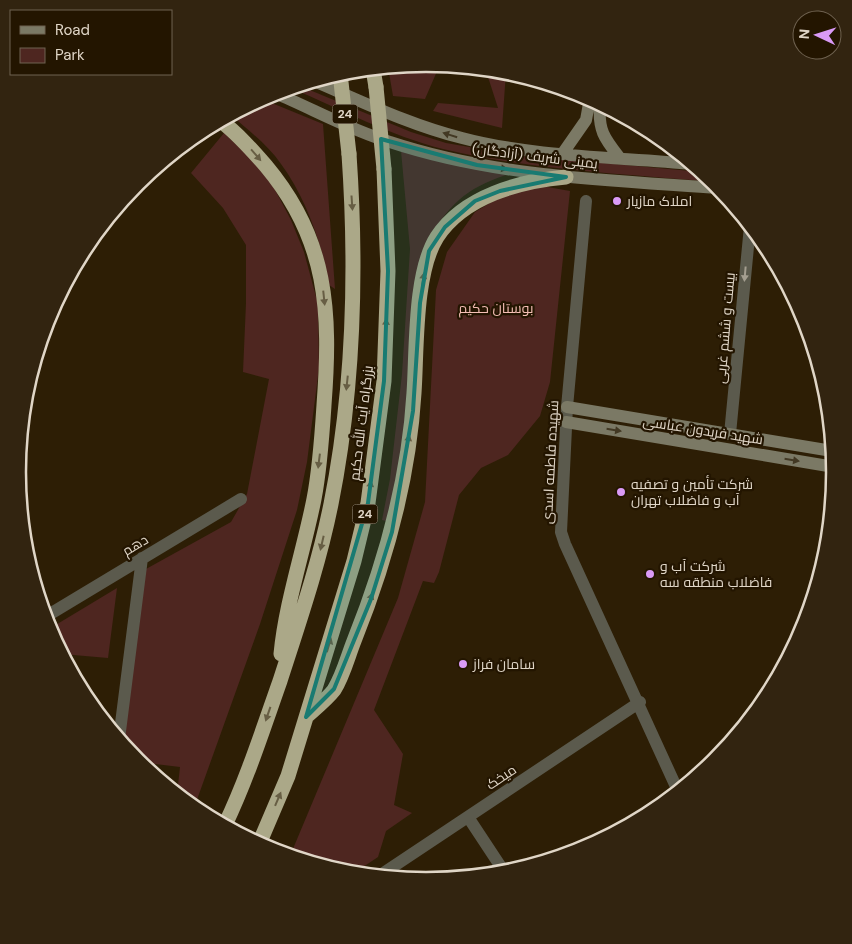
<svg xmlns="http://www.w3.org/2000/svg" width="852" height="944" font-family="'DM Sans',Cairo,sans-serif">
	<style>
		.green { fill: #4e2620 }
		.lines { fill: none; stroke-linecap: round; stroke-linejoin: round }
		.street { stroke: #5b5a4d; stroke-width: 12 }
		.secondary { stroke: #7b7965; stroke-width: 12 }
		.highway { stroke: #aba888; stroke-width: 15 }
		.highway-bridge { stroke: #aba888; stroke-width: 15 }
		.oneway { fill: #423823 }
		.oneway2 { fill: #675e44 }
		.oneway3 { fill: #a49e90 }
		.marked { fill: #197b72; fill-opacity: 0.2; stroke: #197b72; stroke-width: 4; stroke-linejoin: round }
		.poi-dot { fill: #da9af6; stroke: #231500; stroke-width: 2 }
		.labels { text-anchor: middle; stroke-width: 4.5; stroke-linejoin: round; paint-order: stroke }
		.shield { fill: #231500; stroke: #a79c8b; stroke-width: 1 }
		.shield-label { font-size: 12px; font-weight: bold; fill: #e0d6c7 }
		.street-label { font-size: 14px; fill: #e0d6c7; stroke: #231500 }
		.poi-label { font-size: 14px; fill: #e0d6c7; stroke: #231500; text-anchor: start }
		.park-label { font-size: 14px; fill: #f5bfb6; stroke: #231500 }
		.rim { fill: none; stroke: #e0d6c7; stroke-width: 2.5 }
	</style>
	<rect width="100%" height="100%" fill="#2d1e05"/>
	<path class="green" d="M426,64L506,72L502,128L433,111L438,103L498,108L488,77L438,69L425,99L393,96L388,67Z
		M300,86L411,132L446,143L516,155L702,172L714,182C624,174 531,170 443,149C391,136 340,109 291,88Z
		M262,99L323,124L335,289L329,285C322,244 306,198 281,164C268,145 248,130 231,115Z
		M224,133L248,156L272,184L291,220L304,252L318,304L319,368L307,462L297,510L260,624L194,808L177,794L180,767L139,762L123,743L146,569L231,522L247,494L269,379L243,372L246,303V245L223,208L191,173Z
		M401,151L506,175C466,188 447,206 427,243L407,411L390,522L382,520L390,479L402,374L410,249Z
		M542,186L570,191L550,382L540,416L508,455L481,468L459,495L439,572L434,583L423,581L374,710L403,754L394,805L412,813L386,831L378,857L360,869L361,874L346,873L290,856L398,598L425,502L436,290L447,252L475,212L508,192Z
		M117,588L108,658L62,654L49,629Z"/>
	<g class="lines">
		<path class="street" d="M586,201L567,407L561,532L565,544L678,791
			M730,434L750,226
			M45,617L241,499
			M119,739L142,558
			M468,817L505,873
			M379,876L640,702"/>
		<path class="secondary" d="M314,81C363,102 410,125 462,138C533,157 618,157 692,164
			M275,93C313,109 350,130 390,142C496,177 608,180 719,188
			M600,104C598,130 604,138 619,157
			M563,153L586,120L590,98
			M567,407L832,451
			M566,422L834,467"/>
		<path class="highway" d="M373,69L376,87
			M221,121C238,134 252,150 266,166C328,240 331,312 324,405C322,436 320,468 314,499C304,550 286,602 281,654
			M307,716C316,708 327,699 334,690C343,676 348,656 354,641C386,561 409,478 414,393C417,350 414,273 437,237C464,196 520,181 566,177
			M225,825C247,779 263,729 280,681C299,622 319,564 331,504C354,389 357,270 349,154
			M259,844L288,776L354,561L368,503L384,381L388,271L384,169"/>
		<path class="highway-bridge" d="M340,73L349,154
			M376,87L384,169"/>
	</g>
	<defs><path id="oneway-solid" d="M-6-.8H1V-3.2L6.5 0L1 3.2V.8H-6Z" transform="scale(1.25)"/></defs>
	<g class="oneway">
		<use href="#oneway-solid" transform="translate(450 135) rotate(-163)"/>
		<use href="#oneway-solid" transform="translate(500 168) rotate(8)"/>
		<use href="#oneway-solid" transform="translate(614 430) rotate(9)"/>
		<use href="#oneway-solid" transform="translate(792 460) rotate(9)"/>
	</g>
	<g class="oneway2">
		<use href="#oneway-solid" transform="translate(256 155) rotate(49)"/>
		<use href="#oneway-solid" transform="translate(352 203) rotate(86)"/>
		<use href="#oneway-solid" transform="translate(423 280) rotate(-82)"/>
		<use href="#oneway-solid" transform="translate(324 298) rotate(84)"/>
		<use href="#oneway-solid" transform="translate(386 326) rotate(-88)"/>
		<use href="#oneway-solid" transform="translate(347 383) rotate(96)"/>
		<use href="#oneway-solid" transform="translate(408 442) rotate(-81)"/>
		<use href="#oneway-solid" transform="translate(319 461) rotate(97)"/>
		<use href="#oneway-solid" transform="translate(370 488) rotate(-82)"/>
		<use href="#oneway-solid" transform="translate(322 543) rotate(103)"/>
		<use href="#oneway-solid" transform="translate(370 600) rotate(-70)"/>
		<use href="#oneway-solid" transform="translate(329 645) rotate(-73)"/>
		<use href="#oneway-solid" transform="translate(268 714) rotate(109)"/>
		<use href="#oneway-solid" transform="translate(278 799) rotate(-67)"/>
	</g>
	<use class="oneway3" href="#oneway-solid" transform="translate(745 274) rotate(95)"/>
	<path class="marked" d="M381,139L477,165L566,177L500,191L475,201L445,227L429,251L420,303L413,411L392,532L371,599L334,689L306,717L368,503L384,381L388,271Z"/>
	<g class="poi-dot">
		<circle cx="617" cy="201" r="5"/>
		<circle cx="621" cy="492" r="5"/>
		<circle cx="650" cy="574" r="5"/>
		<circle cx="463" cy="664" r="5"/>
	</g>
	<g class="labels">
		<g class="shield">
			<rect x="332.5" y="104.5" width="25" height="19" rx="4"/>
			<rect x="352.5" y="504.5" width="25" height="19" rx="4"/>
		</g>
		<g class="shield-label">
			<text x="345" y="118">24</text>
			<text x="365" y="518">24</text>
		</g>
		<g class="street-label">
			<text transform="translate(535 156) rotate(7)" y="5">یمینی شریف (آزادگان)</text>
			<text transform="translate(725 328) rotate(-85)" y="5">بیست و ششم غربی</text>
			<text transform="translate(361 423) rotate(-83)" y="5">بزرگراه آیت الله حکیم</text>
			<text transform="translate(703 430) rotate(9)" y="5">شهید فریدون عباسی</text>
			<text transform="translate(550 462) rotate(-87)" y="5">شهیده فاطمه اسدی</text>
			<text transform="translate(135 545) rotate(-31)" y="5">دهم</text>
			<text transform="translate(501 777) rotate(-34)" y="5">میخک</text>
		</g>
		<g class="poi-label">
			<text x="627" y="206">املاک مازیار</text>
			<text x="631" y="489">شركت تأمين و تصفيه<tspan x="631" dy="16">آب و فاضلاب تهران</tspan></text>
			<text x="660" y="571">شرکت آب و<tspan x="660" dy="16">فاضلاب منطقه سه</tspan></text>
			<text x="473" y="669">سامان فراز</text>
		</g>
		<g class="park-label">
			<text x="496" y="313">بوستان حکیم</text>
		</g>
	</g>
	<path d="M0 0H852V944H0ZM26 472a400 400 0 1 1 800 0a400 400 0 1 1-800 0Z" fill="#322410" fill-rule="evenodd"/>
	<path class="rim" d="M26 472a400 400 0 1 1 800 0a400 400 0 1 1-800 0Z"/>
	<rect x="10" y="10" width="162" height="65" fill="#231500" stroke="#6f6250"/>
	<rect x="20" y="26" width="25" height="8" fill="#7b7965" stroke="#6f6250"/>
	<text x="55" y="35" font-size="15" fill="#e0d6c7">Road</text>
	<rect x="20" y="48" width="25" height="15" fill="#4e2620" stroke="#6f6250"/>
	<text x="55" y="60" font-size="15" fill="#e0d6c7">Park</text>
	<g transform="translate(817 35) rotate(274)"><circle r="24" fill="#231500" stroke="#6f6250"/>
	<path d="M0-4L9 19L0 12L-9 19Z" fill="#da9af6"/>
	<text y="-8" font-size="14" font-weight="bold" text-anchor="middle" fill="#e0d6c7">N</text>
	</g>
</svg>
